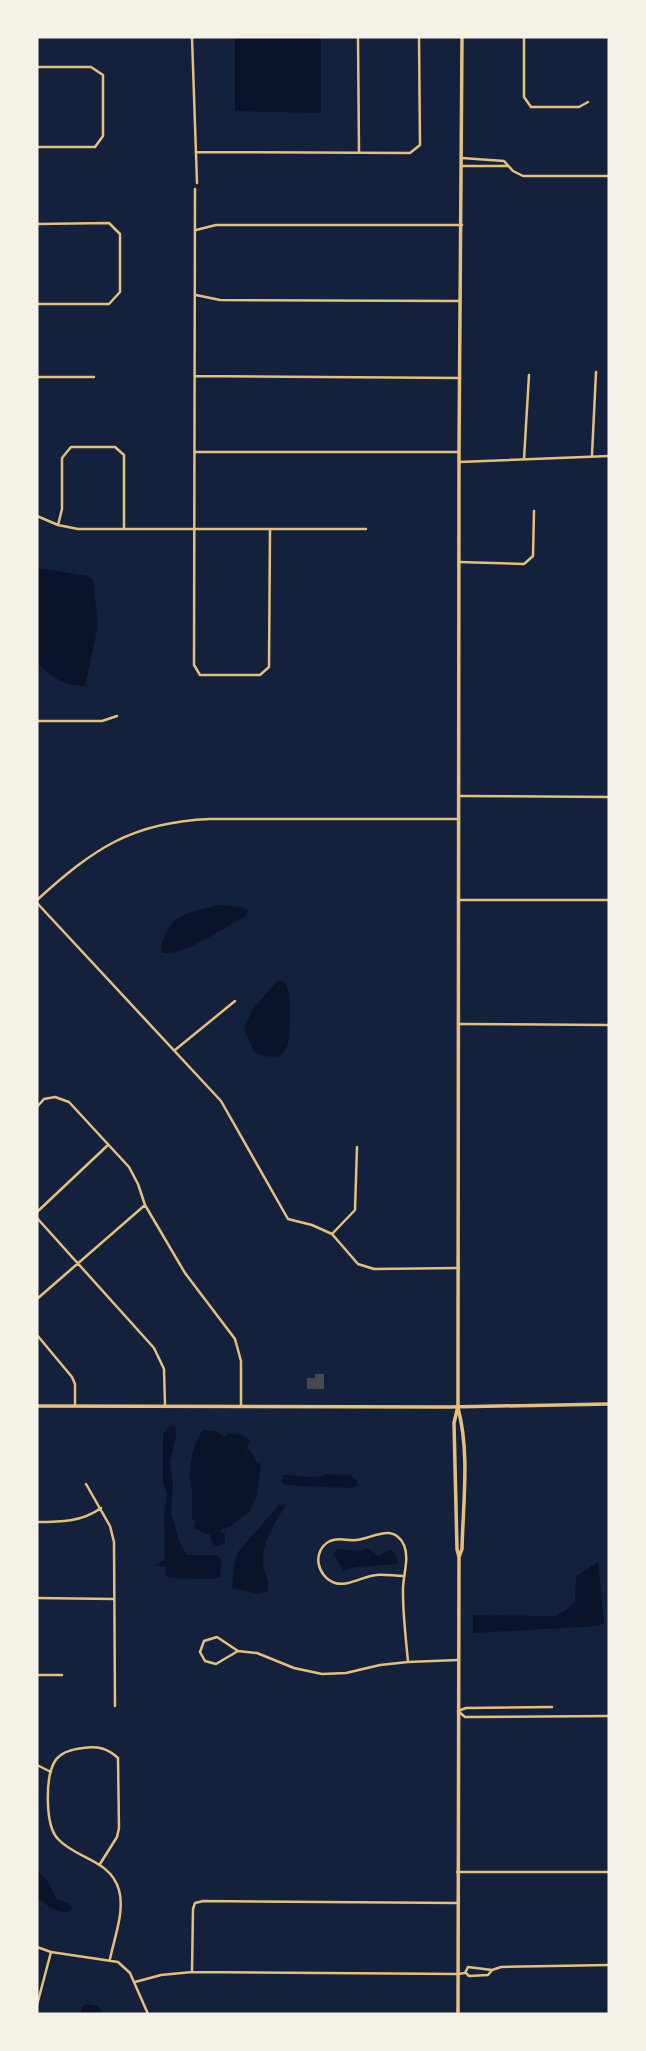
<svg xmlns="http://www.w3.org/2000/svg" width="646" height="2051" font-family="Commissioner,sans-serif">
	<style>
		.water { fill: #0b132b }
		.building { fill: #48494c }
		.lines { fill: none; stroke-linecap: round; stroke-linejoin: round }
		.minor { stroke: #e5c07b; stroke-width: 2.5 }
		.tertiary { stroke: #e5c07b; stroke-width: 3.5 }
		.secondary { stroke: #e5c07b; stroke-width: 3.5 }
	</style>
	<rect width="100%" height="100%" fill="#14213d"/>
	<path class="water" d="M235,37H321V113L235,111Z
		M37,568L88,576L93,580L98,626L85,686C64,686 52,677 37,663Z
		M218,905L242,907L248,911L245,917C223,927 187,955 163,953L161,948C167,914 190,912 218,905Z
		M278,980L284,981C291,993 290,1005 290,1019C290,1048 287,1066 254,1052L244,1029L252,1010Z
		M170,1425L175,1427L177,1431L170,1463L173,1482L171,1512L179,1541L187,1555H218L222,1562L220,1577L211,1579L170,1578L165,1574L166,1567L155,1565L164,1560L165,1554L164,1514L167,1494L163,1482V1434Z
		M204,1430L216,1431L225,1437L228,1433L243,1435L251,1441L247,1447V1450H250L257,1463L261,1464L257,1495L250,1511L230,1527L222,1529L221,1532L225,1534V1543L218,1546L212,1544L210,1535L193,1528L196,1521L192,1520V1490C186,1478 193,1438 204,1430Z
		M326,1474L350,1475L357,1480L359,1485L350,1488L285,1485L281,1482L283,1475C297,1475 313,1480 326,1474Z
		M287,1504C275,1522 262,1541 263,1563C264,1573 270,1581 268,1591L259,1594L232,1588L234,1564L238,1552L279,1505Z
		M368,1548L378,1556L391,1549L397,1557L398,1564L355,1567L344,1571L333,1554L338,1549L361,1551Z
		M598,1562L604,1623L598,1626L473,1633V1615L556,1616L566,1610L575,1601L576,1576Z
		M37,1870L49,1883L56,1899L68,1903L72,1908L68,1912C55,1912 47,1906 37,1897Z
		M86,2004L98,2006L104,2014H81L82,2007Z"/>
	<path class="building" d="M315,1374H324V1389H307V1378H315Z"/>
	<g class="lines">
		<path class="minor" d="M192,37L197,183
			M358,37L359,152
			M524,37V97L531,107H579L588,102
			M37,67H91L103,75V136L95,147H37
			M196,152L410,153L420,145L419,37
			M462,158L504,161L513,171L523,176H609
			M462,166H508
			M195,189L194,665L200,675H260L269,667L270,530
			M37,224L109,223L120,234V292L109,304H37
			M196,230L216,225H462
			M196,295L220,300L460,301
			M195,376L460,378
			M37,377H94
			M196,452H459
			M592,455L596,372
			M524,459L529,375
			M459,462L609,456
			M37,516L58,525L78,529H366
			M58,525L62,509V458L71,447H115L124,455V529
			M459,562L524,564L533,556L534,511
			M37,721H102L117,716
			M459,796L609,797
			M37,900C93,849 132,822 210,819H459
			M459,900H609
			M37,903L221,1101L288,1219L312,1225L332,1234L358,1264L374,1269L459,1268
			M459,1024L609,1025
			M175,1050L235,1001
			M37,1107L44,1099L55,1097L69,1102L129,1167L138,1184L145,1205L185,1273L235,1339L241,1361V1405
			M37,1212L108,1145
			M37,1218L154,1348L164,1369L165,1405
			M332,1234L355,1210L357,1147
			M37,1299L145,1205
			M37,1335L72,1377L75,1384V1405
			M86,1484L110,1526L114,1542L115,1706
			M37,1522C60,1522 82,1522 101,1508
			M403,1576C394,1576 385,1574 376,1575C364,1576 347,1587 335,1583C317,1577 311,1551 330,1541C339,1537 347,1541 356,1540C372,1539 393,1522 404,1545C410,1559 402,1578 403,1593C403,1616 406,1639 408,1662
			M37,1598L114,1599
			M238,1651L216,1664L205,1661L200,1652L204,1641L217,1637L238,1651L257,1653L294,1668L322,1674L346,1673L380,1665L408,1662L458,1660
			M37,1675H62
			M458,1711L465,1717L609,1716
			M458,1711L466,1708L552,1707
			M37,1765L51,1772
			M100,1864L117,1837L119,1828L118,1758C107,1748 98,1746 83,1748C73,1749 61,1752 55,1761C45,1777 45,1826 58,1839C76,1859 110,1859 119,1890C125,1911 114,1939 110,1959
			M457,1872H609
			M37,1947L51,1952L118,1962L130,1973L148,2014
			M192,1972L193,1909L195,1903L203,1901L457,1903
			M466,1973L469,1976L488,1975L492,1970L501,1967L609,1965
			M135,1982L161,1975L192,1972L458,1974L465,1973L468,1967L492,1970
			M37,2005L51,1952"/>
		<path class="tertiary" d="M458,1408C470,1453 463,1503 462,1549L459,1557
			M458,2014L459,1557L457,1549L454,1423L458,1406V1366L459,452L462,37"/>
		<path class="secondary" d="M37,1406L449,1407L609,1404"/>
	</g>
	<rect width="646" height="2051" fill="none" stroke="#f6f1e7" stroke-width="77"/>
</svg>
